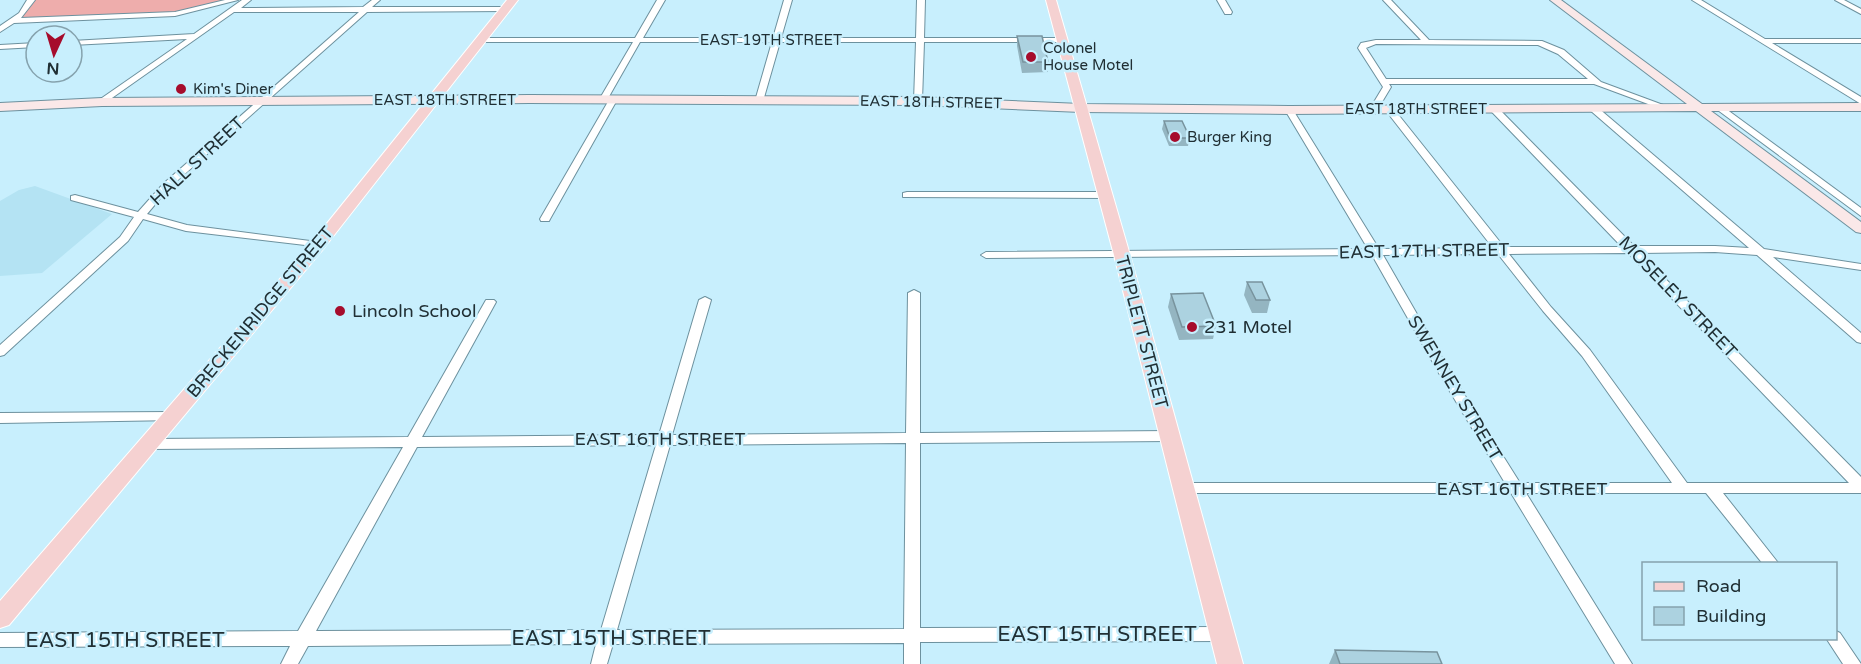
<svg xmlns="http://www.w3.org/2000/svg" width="1861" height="664" font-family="'Varela Round',sans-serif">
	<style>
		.built { fill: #b4e3f3 }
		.green { fill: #eeadac }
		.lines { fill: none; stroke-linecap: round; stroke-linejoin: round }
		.street-casing { stroke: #6d919e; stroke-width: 2 }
		.secondary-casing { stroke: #6d919e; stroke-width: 2 }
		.primary-casing { stroke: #fff; stroke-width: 2 }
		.street { fill: #fff; fill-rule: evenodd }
		.secondary { fill: #fae8e8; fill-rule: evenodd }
		.primary { fill: #f5d1d1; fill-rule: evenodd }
		.wall { fill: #94b5c1 }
		.building { fill: #acd2e0; stroke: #78939d; stroke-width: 1.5 }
		.poi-dot { fill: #a60c2c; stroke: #c8effd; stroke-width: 2 }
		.labels { text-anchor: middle; stroke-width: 5; stroke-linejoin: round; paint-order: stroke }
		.far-street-label { font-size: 15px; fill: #202f34; stroke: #c8effd }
		.far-poi-label { font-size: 15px; fill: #202f34; stroke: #c8effd; text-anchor: start }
		.street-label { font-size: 18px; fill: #202f34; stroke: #c8effd }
		.poi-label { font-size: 18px; fill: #202f34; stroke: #c8effd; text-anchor: start }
		.near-street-label { font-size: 21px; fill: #202f34; stroke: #c8effd }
	</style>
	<rect width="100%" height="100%" fill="#c8effd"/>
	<path class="built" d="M35,186L112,214L42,273L0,276V201L19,190Z"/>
	<path class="green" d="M31,0H234L175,14L13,21Z"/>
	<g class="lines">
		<defs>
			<path id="street" d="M27,0H35L21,18L175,12L225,0H238L175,16L14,23L0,32V26L19,13Z
				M242,0H251L241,8L363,7L372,0H380L372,7H506L510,9L506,11L367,12L169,188L147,214L187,225L318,242L323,245L322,247L186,231L143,219L128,241L4,355L0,356V345L120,237L134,217L71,200V196L75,195L138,212L163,184L359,12H234L102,105L98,102L99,100L187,39L72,45V41L194,34Z
				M657,0H665L643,38H773L784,0H792L781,38H916L917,0H925L924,38H1062L1066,40L1062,42H924L922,101L918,104L914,101L916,42H780L763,101L759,104L755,101L772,42H640L607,100L603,103L599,100L633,42H480L476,40L480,38H635Z
				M1217,0H1225L1232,12L1231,14H1225Z
				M1383,0H1391L1429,40L1542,41L1564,50L1601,82L1674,109L1667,111L1594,84H1389L1391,87L1382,102L1384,110L1377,112L1374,102L1383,87L1358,48L1361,43L1376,40H1421ZM1376,44L1538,45L1558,54L1588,79H1386L1366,48Z
				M1692,0H1701L1765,39H1861V43H1772L1861,97V104Z
				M1835,0H1844L1861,9V14Z
				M36,43V47L0,49V45Z
				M613,97L617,100L550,219L549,221H541L540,219L609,100Z
				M1494,106L1497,107L1634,246H1715L1749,248L1591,111V107H1597L1764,249L1861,264V270L1773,257L1861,333V343L1857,342L1757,255L1715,252L1640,253L1861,477V493H1723L1779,564H1763L1706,493H1526L1632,664H1615L1511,493H1184L1179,492L1177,488L1179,484L1184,483H1505L1440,375L1372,255L986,258L981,255L986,252L1368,249L1285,110L1289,107L1293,110L1379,249L1493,248L1387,112L1386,110L1390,107L1393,108L1504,247H1622L1491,111V107ZM1628,253L1849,483H1687L1590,350L1551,307L1509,254ZM1498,254L1543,311L1582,356L1672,483H1520L1452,375L1383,255Z
				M1722,106L1861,208V216L1719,111L1718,109Z
				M907,192H1105L1110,195L1105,198L903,197V193Z
				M914,290L920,293V433L1170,431L1175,433L1177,436L1175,439L1170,441L920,443V628L1222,627L1228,629L1230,634L1228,639L1222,641L920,642V664H904V643L613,644L607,664H591L596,644L308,646L298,664H281L290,646L0,647V633L298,631L403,447L150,449L145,447L143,444L145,441L150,439L408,437L486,300H494L496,302L422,437L659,435L699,300L705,297L711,300L672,435L906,433L908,293ZM906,443L904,629L617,630L670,445ZM656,445L601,630L316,631L417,447Z
				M172,412L177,414L179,417L177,420L0,423V413Z
				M1836,631L1840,633L1861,664H1843L1826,638H1836Z"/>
			<path id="secondary" d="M1550,0H1561L1702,104L1861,103V111H1711L1861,222V233L1856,232L1696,111L1289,114L1081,112L918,105L529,103L102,106L0,111V103L102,98L529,95L918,97L1081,104L1289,106L1687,104Z"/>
			<path id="primary" d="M507,0H518L324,248L9,625L0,628V601L312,242Z
				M1046,0H1056L1130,255L1243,664H1217L1114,255Z"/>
		</defs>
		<use href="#street" class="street-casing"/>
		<use href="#secondary" class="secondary-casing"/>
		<use href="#primary" class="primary-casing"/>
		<use href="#street" class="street"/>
		<use href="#secondary" class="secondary"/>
		<use href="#primary" class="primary"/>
	</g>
	<path class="wall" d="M1017,36L1048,62V72L1022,73L1017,46Z
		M1164,121L1190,138L1188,146H1169L1162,129Z
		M1247,282L1270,300L1267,313H1252L1244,295Z
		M1171,294L1216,326L1213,339L1179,340L1168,307Z
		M1335,650L1442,664H1329Z"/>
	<path class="building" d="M1017,36H1042L1048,62H1023Z
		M1164,121H1182L1190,138H1170Z
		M1247,282H1262L1270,300H1256Z
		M1203,293L1216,326L1182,327L1171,294Z
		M1335,650L1437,652L1442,664H1340Z"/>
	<g class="poi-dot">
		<circle cx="1031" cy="57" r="6"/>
		<circle cx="181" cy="89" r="6"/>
		<circle cx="1175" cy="137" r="6"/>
		<circle cx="340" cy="311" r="6"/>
		<circle cx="1192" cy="327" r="6"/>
	</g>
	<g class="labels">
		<g class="far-street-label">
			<text x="771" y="45">EAST 19TH STREET</text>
			<text x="445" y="105">EAST 18TH STREET</text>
			<text transform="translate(931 102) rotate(1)" y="5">EAST 18TH STREET</text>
			<text x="1416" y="114">EAST 18TH STREET</text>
		</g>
		<g class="far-poi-label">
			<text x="1043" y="53">Colonel<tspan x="1043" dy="17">House Motel</tspan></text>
			<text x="193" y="94">Kim's Diner</text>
			<text x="1187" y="142">Burger King</text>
		</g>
		<g class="street-label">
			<text transform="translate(197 161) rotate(-43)" y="6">HALL STREET</text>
			<text transform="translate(1424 251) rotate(-1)" y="6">EAST 17TH STREET</text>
			<text transform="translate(1678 297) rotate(46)" y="6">MOSELEY STREET</text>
			<text transform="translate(260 312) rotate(-50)" y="6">BRECKENRIDGE STREET</text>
			<text transform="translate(1142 332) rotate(75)" y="6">TRIPLETT STREET</text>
			<text transform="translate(1455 388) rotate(59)" y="6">SWENNEY STREET</text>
			<text x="660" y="445">EAST 16TH STREET</text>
			<text x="1522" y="495">EAST 16TH STREET</text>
		</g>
		<g class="poi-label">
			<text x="352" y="317">Lincoln School</text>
			<text x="1204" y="333">231 Motel</text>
		</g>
		<g class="near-street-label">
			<text x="1097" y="641">EAST 15TH STREET</text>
			<text x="611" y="645">EAST 15TH STREET</text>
			<text x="125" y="647">EAST 15TH STREET</text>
		</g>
	</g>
	<rect x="1642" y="562" width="195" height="78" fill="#c8effd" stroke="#85a2ad" stroke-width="1.5"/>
	<rect x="1654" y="582" width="30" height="9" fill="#f5d1d1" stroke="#85a2ad" stroke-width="1.5"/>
	<text x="1696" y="592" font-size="18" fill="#202f34">Road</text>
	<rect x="1654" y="607" width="30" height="18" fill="#acd2e0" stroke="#85a2ad" stroke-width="1.5"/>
	<text x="1696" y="622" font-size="18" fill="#202f34">Building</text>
	<g transform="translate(54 54) rotate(184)"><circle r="28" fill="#c8effd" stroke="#85a2ad" stroke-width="1.5"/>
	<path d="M0-4.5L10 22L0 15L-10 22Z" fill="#a60c2c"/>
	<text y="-9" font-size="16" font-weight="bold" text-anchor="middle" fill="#202f34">N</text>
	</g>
</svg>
